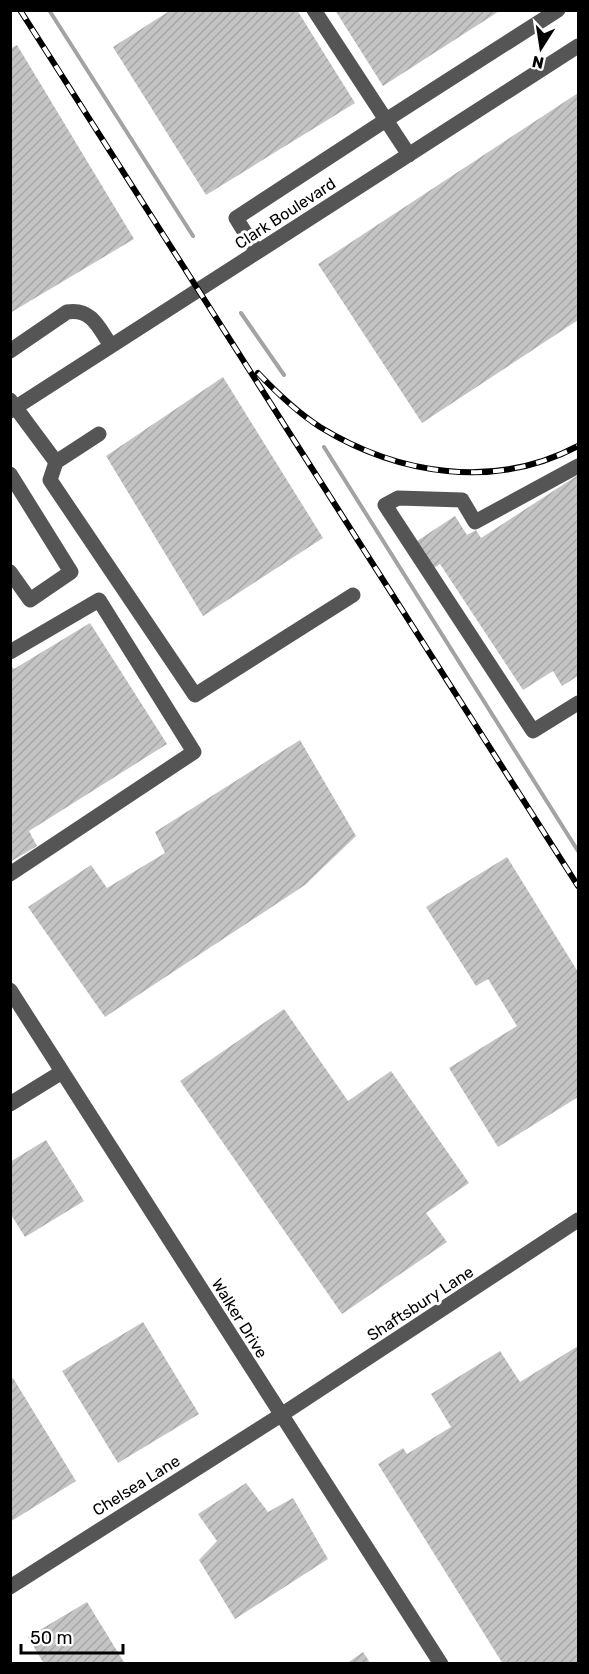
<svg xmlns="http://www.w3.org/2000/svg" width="589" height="1674" font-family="Rubik,sans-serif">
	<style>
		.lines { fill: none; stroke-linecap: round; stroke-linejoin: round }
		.stream { stroke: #a3a3a3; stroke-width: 4 }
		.building { fill: url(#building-hatch) }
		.minor { stroke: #555; stroke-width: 15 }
		.rail-casing { stroke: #000; stroke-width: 6 }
		.rail { stroke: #fff; stroke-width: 4; stroke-dasharray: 11; stroke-linecap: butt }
		.labels { text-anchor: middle; stroke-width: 6; stroke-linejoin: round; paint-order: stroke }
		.street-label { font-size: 16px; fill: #000; stroke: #fff }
	</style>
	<defs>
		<pattern id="building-hatch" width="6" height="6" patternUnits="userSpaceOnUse" patternTransform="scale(1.5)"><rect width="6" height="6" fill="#c4c4c4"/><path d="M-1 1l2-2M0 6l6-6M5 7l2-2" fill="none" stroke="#a7a7a7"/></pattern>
	</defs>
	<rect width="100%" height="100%" fill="#fff"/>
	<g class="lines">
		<path class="stream" d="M49,10L193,236
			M241,313L284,375
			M324,447L578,851"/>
	</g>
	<path class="building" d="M171,10H297L355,103L206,195L113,47Z
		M335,10H501L383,86Z
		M17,45L134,239L10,313V49Z
		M578,93V320L422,423L318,264Z
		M223,377L323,538L203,616L106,456Z
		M578,475V676L562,686L553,671L523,690L440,564L434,568L417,541L455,516L467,535L476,530L481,538Z
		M90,623L167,744L29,831L37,846L10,862V664L14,669Z
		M300,740L356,836L305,885L105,1017L28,907L91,865L107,888L165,853L155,832Z
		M507,857L578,972V1097L498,1147L449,1068L517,1026L488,979L476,986L426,907Z
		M284,1009L348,1101L391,1071L469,1183L426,1213L447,1242L342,1314L180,1081Z
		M46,1140L84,1201L25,1237L10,1213V1162Z
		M143,1322L199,1414L118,1463L62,1371Z
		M578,1346V1663L503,1664L378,1464L403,1448L407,1454L451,1427L431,1394L500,1351L520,1382Z
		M13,1378L76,1481L10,1522V1380Z
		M246,1483L268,1512L293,1498L328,1559L235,1619L199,1560L217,1541L198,1514Z
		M87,1602L125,1664H44L28,1637Z
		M363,1652L371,1664H346Z"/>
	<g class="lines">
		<path class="minor" d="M409,155L386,120L558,10
			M257,252L236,218L386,120L314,10
			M10,351L67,312C92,308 99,328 111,346
			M10,400L56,462L99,434
			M10,411L578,46
			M56,462L50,480L195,695L353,595
			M578,466L475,522L462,500L398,498L385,505L533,731L578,703
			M10,474L71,572L30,600L10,572
			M10,652L99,600L194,752L10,874
			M10,990L441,1664
			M10,1104L62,1072
			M10,1587L281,1415L578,1220"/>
		<defs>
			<path id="rail" d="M20,10L578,886
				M258,373C277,393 297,412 320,427C398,475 495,490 578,446"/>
		</defs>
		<use href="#rail" class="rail-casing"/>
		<use href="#rail" class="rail"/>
	</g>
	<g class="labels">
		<g class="street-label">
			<text transform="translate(285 213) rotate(-33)" y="6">Clark Boulevard</text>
			<text transform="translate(420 1303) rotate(-33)" y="6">Shaftsbury Lane</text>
			<text transform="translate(240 1318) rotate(58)" y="6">Walker Drive</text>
			<text transform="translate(136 1485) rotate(-32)" y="6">Chelsea Lane</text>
		</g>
	</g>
	<rect width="589" height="1674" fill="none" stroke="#000000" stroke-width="24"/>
	<g transform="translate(541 48) rotate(192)" stroke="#ffffff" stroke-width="4.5" paint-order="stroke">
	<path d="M0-4.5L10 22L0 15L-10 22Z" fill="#000000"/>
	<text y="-9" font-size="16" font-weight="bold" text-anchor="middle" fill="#000000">N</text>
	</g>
	<path d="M21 1644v9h102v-9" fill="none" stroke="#000000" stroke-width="3"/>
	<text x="30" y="1644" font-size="18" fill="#000000" stroke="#ffffff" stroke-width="4.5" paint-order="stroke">50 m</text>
</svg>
